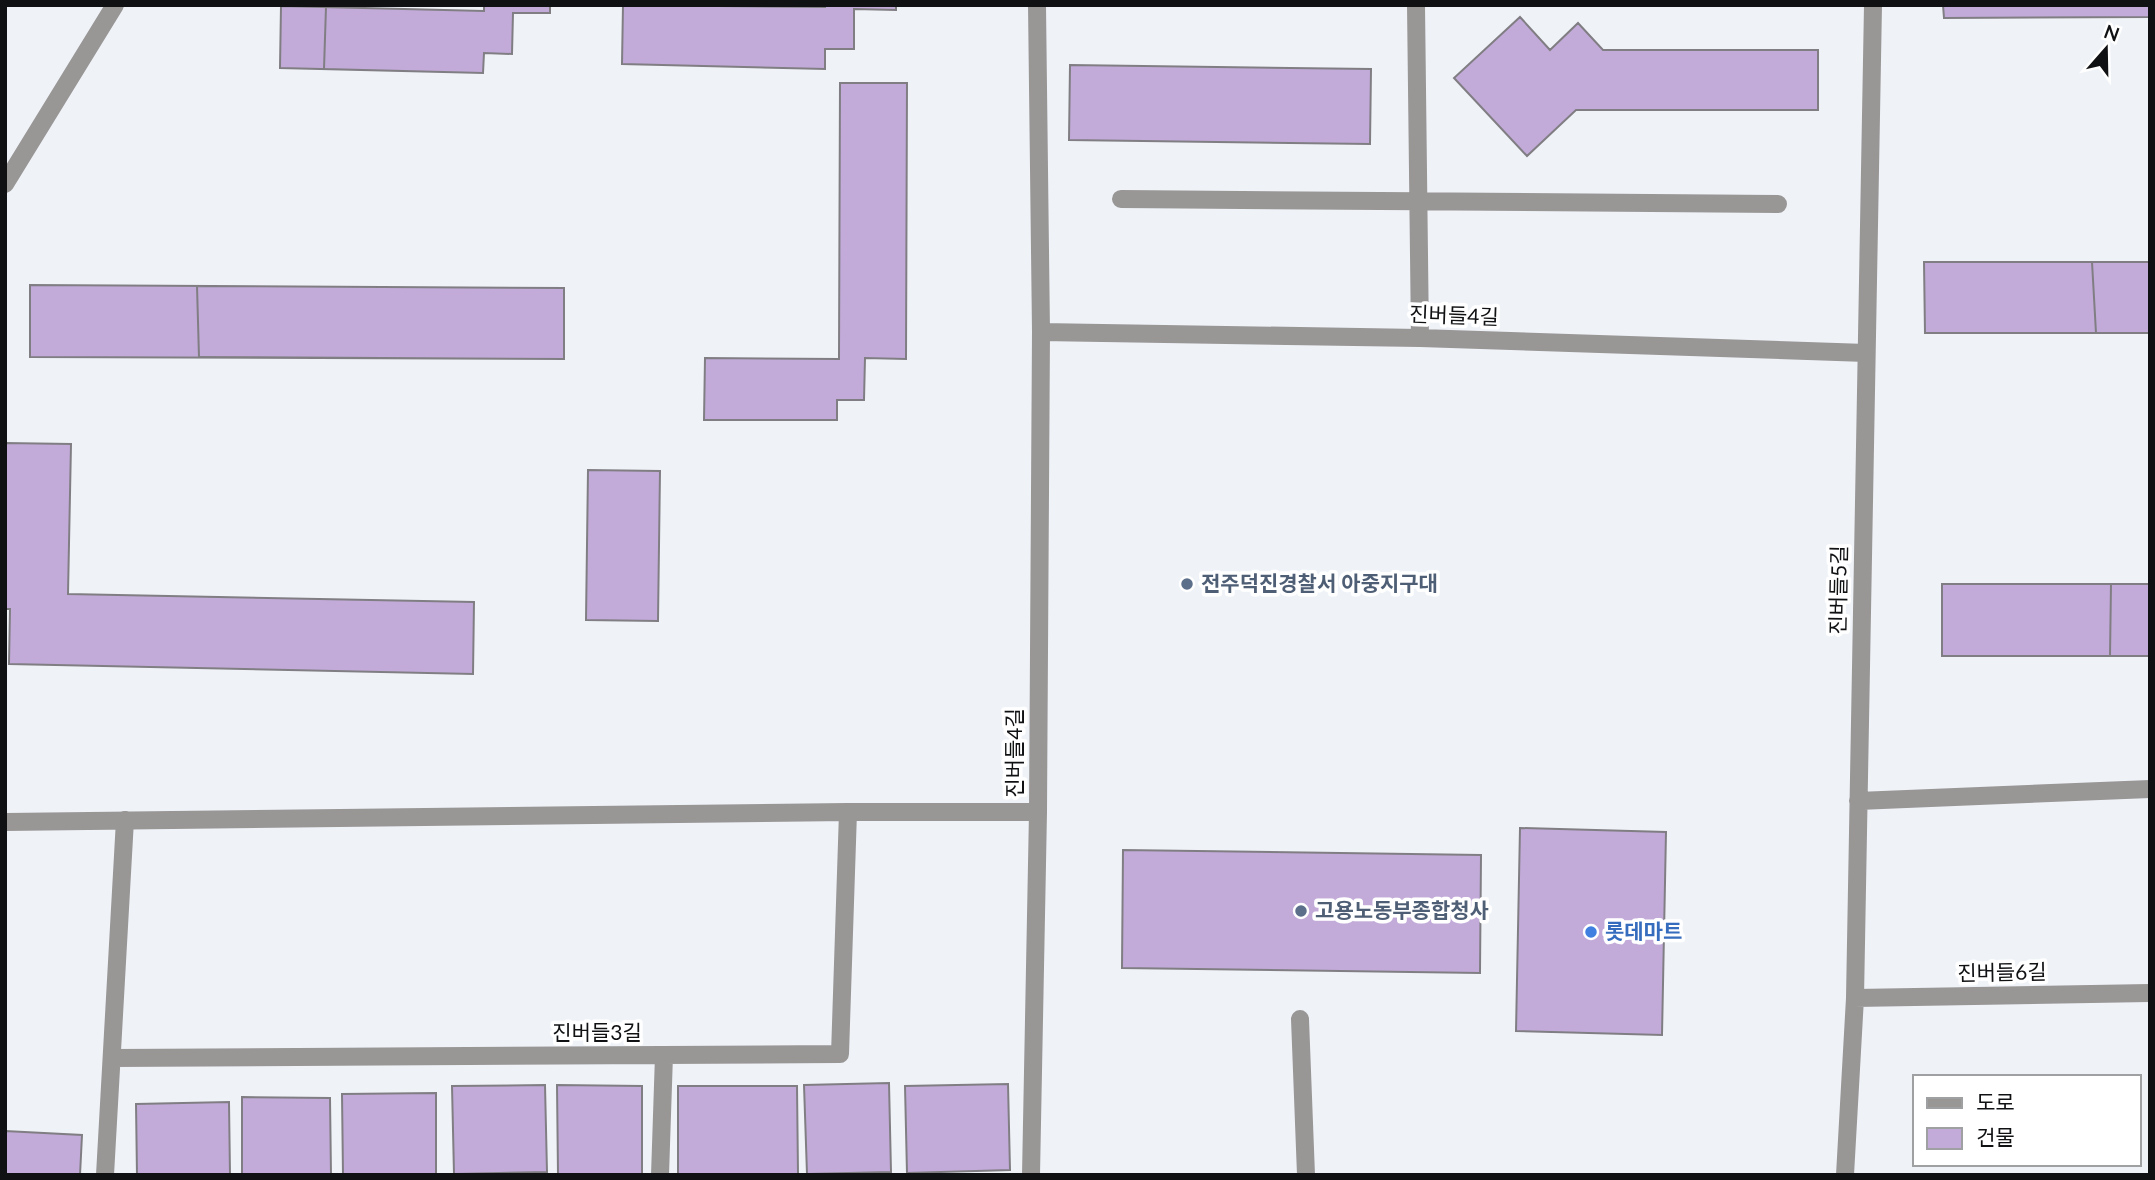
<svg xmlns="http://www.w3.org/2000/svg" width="2155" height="1180" font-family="Lato,'Noto Sans KR',sans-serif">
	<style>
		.building { fill: #c2abd9; stroke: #807e83; stroke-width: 2 }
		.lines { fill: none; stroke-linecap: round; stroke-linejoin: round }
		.minor { stroke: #999696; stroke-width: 18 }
		.service-dot { fill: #5c6f8a; stroke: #fff; stroke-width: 2.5 }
		.shop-dot { fill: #3f7fe0; stroke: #fff; stroke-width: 2.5 }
		.labels { text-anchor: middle; stroke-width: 7; stroke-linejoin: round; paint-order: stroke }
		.street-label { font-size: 21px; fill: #101113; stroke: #fff }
		.service-label { font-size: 21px; font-weight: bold; fill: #4e5e75; stroke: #fff; text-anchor: start }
		.shop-label { font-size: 21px; font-weight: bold; fill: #366cbe; stroke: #fff; text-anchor: start }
	</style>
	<rect width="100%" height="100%" fill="#eff3f8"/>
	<path class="building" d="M484,5H550V13H513L512,54L484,53L483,73L280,68L281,6L484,11Z
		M484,5H550V13H513L512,54L484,53L483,73L324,69L326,7L484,11Z
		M623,5L825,7V5H896V10L854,9V49H825V69L622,64Z
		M623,5L825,7V5H896V10L854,9V49H825V69L622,64Z
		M1943,5H2150V17L1944,18Z
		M1520,17L1550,50L1578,23L1603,50H1818V110H1576L1527,156L1454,78Z
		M1070,65L1371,69L1370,144L1069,140Z
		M840,83H907L906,359L865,358L864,400H837V420H704L705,358L839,359Z
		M1924,262H2150V333H1925Z
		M2092,262H2150V333H2096Z
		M30,285L564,288V359L30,357Z
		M197,286L564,288V359L199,357Z
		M5,443L71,444L68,594L474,602L473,674L9,664L10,609H5Z
		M588,470L660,471L658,621L586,620Z
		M1942,584H2150V656H1942Z
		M2111,584H2150V656H2110Z
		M1520,828L1666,832L1662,1035L1516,1031Z
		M1123,850L1481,855L1480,973L1122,968Z
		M889,1083L891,1172L807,1174L804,1085Z
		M1008,1084L1010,1170L907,1173L905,1086Z
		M545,1085L547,1172L454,1174L452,1086Z
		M557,1085L642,1086V1175H558Z
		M678,1086H797L798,1174L678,1175Z
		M436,1093V1175H343L342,1094Z
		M242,1097L330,1098L331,1175H242Z
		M229,1102L230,1175H137L136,1104Z
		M5,1131L82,1135L80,1175H5Z"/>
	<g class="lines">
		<path class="minor" d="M1416,5L1420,338
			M5,184L115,5
			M1121,199L1778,204
			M1041,332L1420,338L1866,353
			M1858,801L2150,789
			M5,822L848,812H1038
			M1855,998L2150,993
			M1300,1019L1306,1175
			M112,1058L840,1054L848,812
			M105,1175L125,820
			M660,1175L664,1055
			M1031,1175L1038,812L1041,332L1037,5
			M1845,1175L1855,998L1873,5"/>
	</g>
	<g class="service-dot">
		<circle cx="1187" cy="584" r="7"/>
		<circle cx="1301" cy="911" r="7"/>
	</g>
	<circle class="shop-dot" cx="1591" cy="932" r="7"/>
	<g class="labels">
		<g class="street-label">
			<text transform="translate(1454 316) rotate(2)" y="7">진버들4길</text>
			<text transform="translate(1839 590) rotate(-89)" y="7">진버들5길</text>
			<text transform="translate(1015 753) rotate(-90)" y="7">진버들4길</text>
			<text transform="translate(2002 973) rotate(-1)" y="7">진버들6길</text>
			<text x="597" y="1040">진버들3길</text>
		</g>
		<g class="service-label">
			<text x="1201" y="591">전주덕진경찰서 아중지구대</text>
			<text x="1315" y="918">고용노동부종합청사</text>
		</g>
		<g class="shop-label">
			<text x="1605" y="939">롯데마트</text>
		</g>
	</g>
	<rect width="2155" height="1180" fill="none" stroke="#101113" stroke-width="14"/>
	<rect x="1913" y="1075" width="228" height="91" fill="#ffffff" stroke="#9fa0a1" stroke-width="2"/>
	<rect x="1927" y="1098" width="35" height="10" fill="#999696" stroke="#9fa0a1" stroke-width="2"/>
	<text x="1976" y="1110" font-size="21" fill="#101113">도로</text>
	<rect x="1927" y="1128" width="35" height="21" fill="#c2abd9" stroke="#9fa0a1" stroke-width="2"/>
	<text x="1976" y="1145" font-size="21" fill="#101113">건물</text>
	<g transform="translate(2106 49) rotate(20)" stroke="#ffffff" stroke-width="5" paint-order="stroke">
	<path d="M0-5L12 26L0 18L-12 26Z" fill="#101113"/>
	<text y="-10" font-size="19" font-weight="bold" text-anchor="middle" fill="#101113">N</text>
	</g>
</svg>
